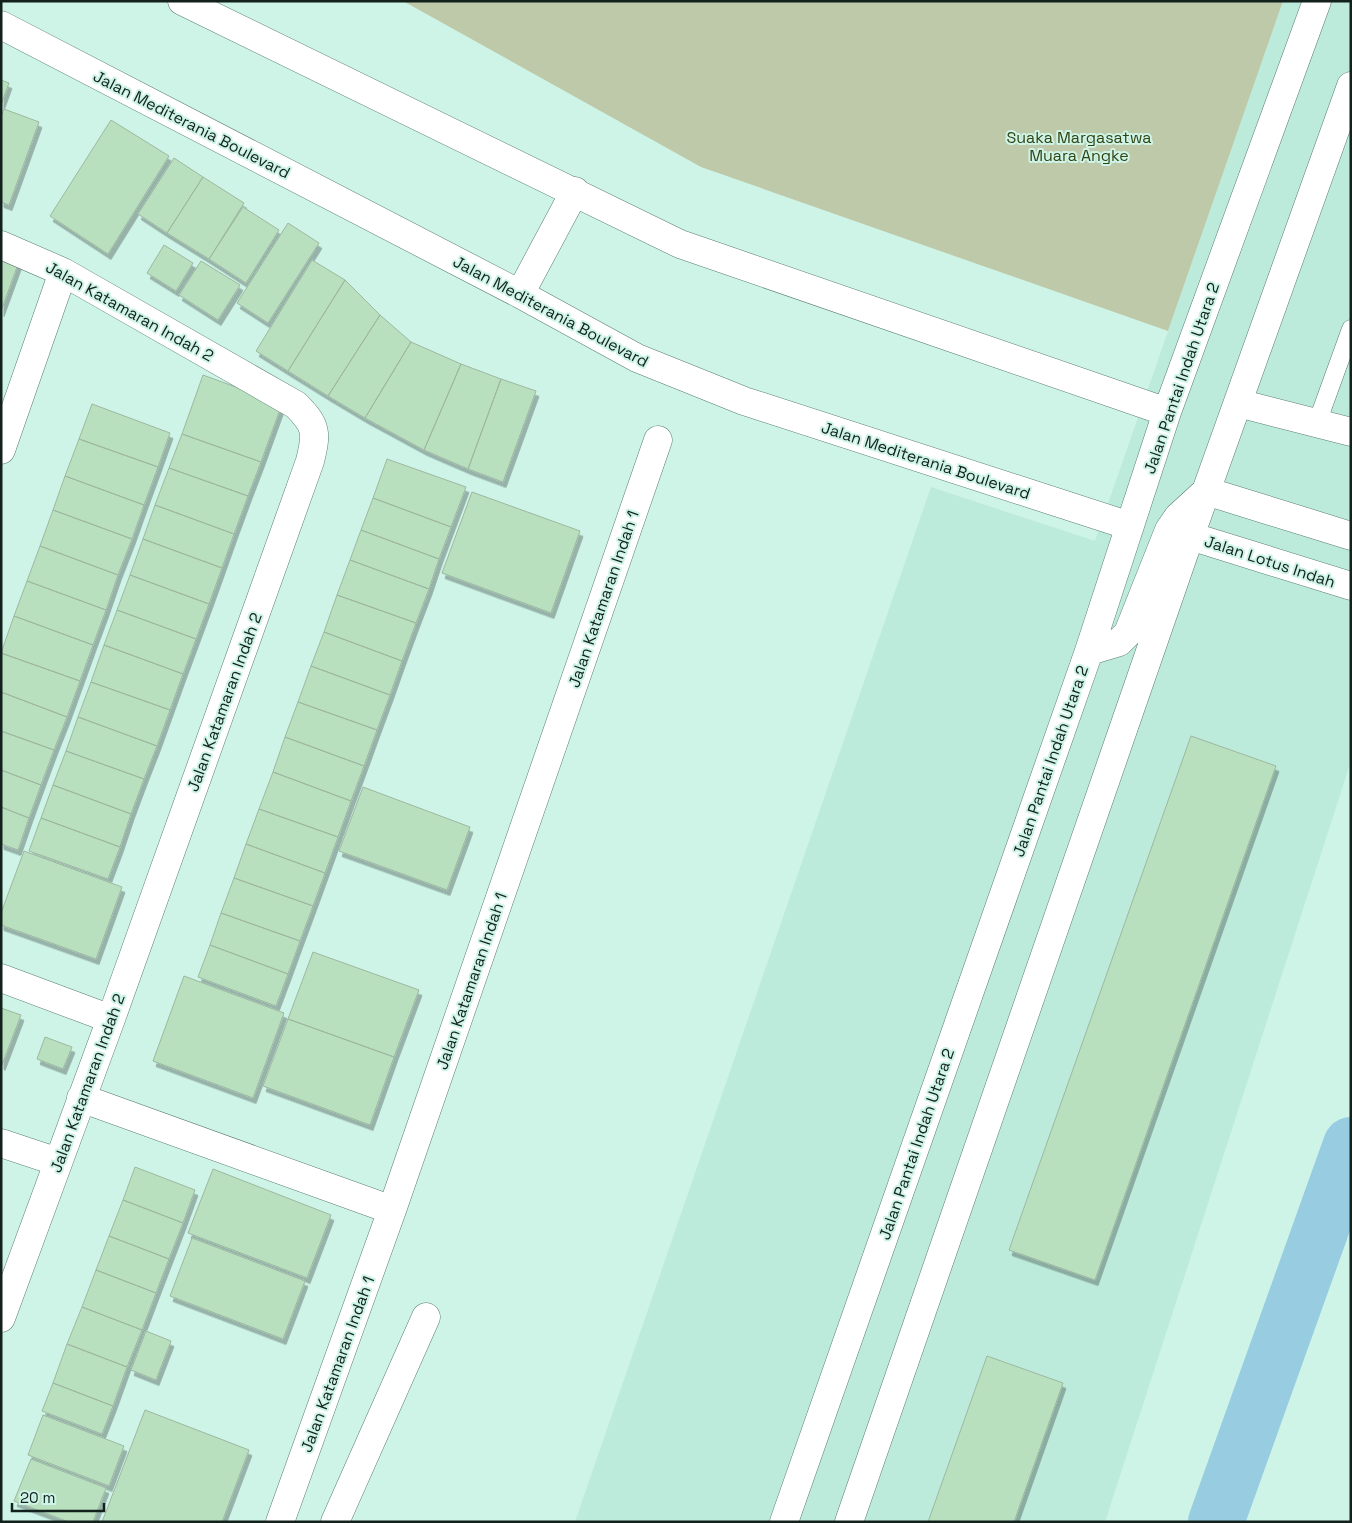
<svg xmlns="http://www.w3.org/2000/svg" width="1352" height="1523" font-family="'Space Grotesk',sans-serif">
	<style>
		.built { fill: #bceadb }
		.green { fill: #bdc9a9 }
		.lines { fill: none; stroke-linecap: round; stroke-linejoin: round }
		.river { stroke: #98cde1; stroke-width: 56 }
		.building { fill: #b9e0be; stroke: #9db7a0; filter: url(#shadow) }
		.service-casing { stroke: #5b7d73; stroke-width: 19 }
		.minor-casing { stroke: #5b7d73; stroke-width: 29 }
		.tertiary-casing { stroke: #5b7d73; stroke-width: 29 }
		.service { stroke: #fff; stroke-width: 18 }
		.minor { stroke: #fff; stroke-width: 28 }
		.tertiary { stroke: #fff; stroke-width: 28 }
		.labels { text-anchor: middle; stroke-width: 4; stroke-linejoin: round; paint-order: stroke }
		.street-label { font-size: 16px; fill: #13211d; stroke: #cef4e7 }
		.park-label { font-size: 16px; fill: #334211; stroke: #cef4e7 }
	</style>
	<defs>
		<filter id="shadow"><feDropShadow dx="3" dy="5.5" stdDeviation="0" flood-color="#0004"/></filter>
	</defs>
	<rect width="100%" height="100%" fill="#cef4e7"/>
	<path class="built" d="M1283,1H1351V761L1105,1522H575L931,487L1095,541Z"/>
	<path class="green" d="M403,1H1283L1168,331L701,167Z"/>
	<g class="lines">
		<path class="river" d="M1216,1522L1351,1145"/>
	</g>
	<path class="building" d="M1,80L9,83L1,105Z
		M4,109L39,122L9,205L1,202V116Z
		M111,120L169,156L108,254L50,216Z
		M174,158L203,177L167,233L138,214Z
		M203,177L244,203L209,259L167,233Z
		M243,207L279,230L246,283L209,259Z
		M288,223L319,243L268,323L237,303Z
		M164,245L193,263L176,291L147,273Z
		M1,252L20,259L1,311Z
		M312,260L345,280L288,371L256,351Z
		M201,261L240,285L218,320L179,295Z
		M345,280L380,315L328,396L288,371Z
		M380,315L411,342L365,418L328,396Z
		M411,342L461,364L424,450L365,418Z
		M461,364L501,379L468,469L424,450Z
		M203,375L282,404L261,462L182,434Z
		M501,379L536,391L503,482L468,469Z
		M92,404L170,433L158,467L79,439Z
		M182,434L261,462L248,496L169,468Z
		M79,439L158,467L144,505L65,476Z
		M387,459L466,487L451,527L373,498Z
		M169,468L248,496L234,534L155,505Z
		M65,476L144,505L132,539L53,510Z
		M472,492L580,531L551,613L442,573Z
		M373,498L451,527L439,559L361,530Z
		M155,505L234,534L222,568L143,539Z
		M53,510L132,539L118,575L40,546Z
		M361,530L439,559L429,589L350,560Z
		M143,539L222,568L209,604L130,575Z
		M40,546L118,575L106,610L27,581Z
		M350,560L429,589L416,623L337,595Z
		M130,575L209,604L196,639L117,610Z
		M27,581L106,610L93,645L14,616Z
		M337,595L416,623L402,661L324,632Z
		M117,610L196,639L183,674L104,645Z
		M14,616L93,645L80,681L1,653Z
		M324,632L402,661L390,695L311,666Z
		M104,645L183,674L170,710L91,682Z
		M1,653L80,681L67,717L1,692Z
		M311,666L390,695L377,730L298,702Z
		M91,682L170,710L157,746L78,717Z
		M1,692L67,717L54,750L1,731Z
		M298,702L377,730L364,766L285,737Z
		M78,717L157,746L144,779L66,751Z
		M1,731L54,750L41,785L1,770Z
		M1191,736L1276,766L1095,1280L1009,1250Z
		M285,737L364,766L351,801L273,772Z
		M66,751L144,779L131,814L53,785Z
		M1,770L41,785L29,818L1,807Z
		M273,772L351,801L338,837L259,809Z
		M53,785L131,814L120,847L41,818Z
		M363,787L470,827L447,890L339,851Z
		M1,807L29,818L18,850L1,844Z
		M259,809L338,837L325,873L246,844Z
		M41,818L120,847L108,879L29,851Z
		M246,844L325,873L313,906L234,878Z
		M24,851L122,887L96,959L1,925V913Z
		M234,878L313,906L300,941L221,913Z
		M221,913L300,941L288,974L210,945Z
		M210,945L288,974L276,1006L198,977Z
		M313,952L419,990L394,1057L288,1019Z
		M184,976L284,1013L253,1098L153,1061Z
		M1,1008L21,1015L2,1065L1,1064Z
		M288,1019L394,1057L370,1125L263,1086Z
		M45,1037L72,1047L63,1069L37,1059Z
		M135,1167L195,1190L183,1223L123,1200Z
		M213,1169L331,1215L307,1278L188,1233Z
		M123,1200L183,1223L169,1259L109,1236Z
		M109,1236L169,1259L156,1293L96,1270Z
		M192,1238L305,1281L283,1339L170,1296Z
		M96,1270L156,1293L142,1330L82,1307Z
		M82,1307L142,1330L127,1367L67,1344Z
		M146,1331L171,1341L156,1380L131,1370Z
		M67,1344L127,1367L113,1406L53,1383Z
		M987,1356L1063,1383L1014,1522H928Z
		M53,1383L113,1406L102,1434L42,1411Z
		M145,1410L249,1450L222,1522H102Z
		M43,1415L124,1446L109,1486L28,1455Z
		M31,1459L106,1488L93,1522H69L14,1501Z"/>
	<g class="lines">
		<defs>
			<path id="service" d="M1317,423L1351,329"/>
			<path id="minor" d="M1,245L63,272L296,405C317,426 317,433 310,461L111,1019L1,1318
				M1238,403L1351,432
				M1,450L63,272
				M1206,491L1351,536
				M1190,536L1351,586
				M1,978L111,1019
				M81,1098L392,1210
				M1,1143L58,1162
				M280,1522L392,1210L658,440
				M335,1522L426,1317"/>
			<path id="tertiary" d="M182,1L680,244L1167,412
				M1,25L520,294L637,358L744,401L1130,526
				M520,294L575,191
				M1089,651L1119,642L1128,633L1169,530L1178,517L1202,495
				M784,1522L1089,651L1167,412L1317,1
				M849,1522L1190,536L1351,86"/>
		</defs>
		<use href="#service" class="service-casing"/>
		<use href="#minor" class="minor-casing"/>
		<use href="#tertiary" class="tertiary-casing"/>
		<use href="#service" class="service"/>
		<use href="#minor" class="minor"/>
		<use href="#tertiary" class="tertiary"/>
	</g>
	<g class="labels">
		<g class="street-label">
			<text transform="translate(192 124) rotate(27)" y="6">Jalan Mediterania Boulevard</text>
			<text transform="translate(130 311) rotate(29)" y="6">Jalan Katamaran Indah 2</text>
			<text transform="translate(551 311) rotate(28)" y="6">Jalan Mediterania Boulevard</text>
			<text transform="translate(1181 378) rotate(-71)" y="6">Jalan Pantai Indah Utara 2</text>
			<text transform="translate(926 460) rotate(18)" y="6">Jalan Mediterania Boulevard</text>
			<text transform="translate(1270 561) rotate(18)" y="6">Jalan Lotus Indah</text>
			<text transform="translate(603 599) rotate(-71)" y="6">Jalan Katamaran Indah 1</text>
			<text transform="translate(224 702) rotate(-70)" y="6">Jalan Katamaran Indah 2</text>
			<text transform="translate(1050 761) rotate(-71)" y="6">Jalan Pantai Indah Utara 2</text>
			<text transform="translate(471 981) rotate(-71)" y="6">Jalan Katamaran Indah 1</text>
			<text transform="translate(87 1083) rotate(-70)" y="6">Jalan Katamaran Indah 2</text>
			<text transform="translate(916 1144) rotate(-71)" y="6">Jalan Pantai Indah Utara 2</text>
			<text transform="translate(337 1364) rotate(-70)" y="6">Jalan Katamaran Indah 1</text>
		</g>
		<g class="park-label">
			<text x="1079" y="143">Suaka Margasatwa<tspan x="1079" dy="18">Muara Angke</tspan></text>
		</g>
	</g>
	<rect width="1352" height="1523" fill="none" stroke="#13211d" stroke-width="5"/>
	<path d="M12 1503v8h92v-8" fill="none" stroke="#13211d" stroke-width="2.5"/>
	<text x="20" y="1503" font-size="15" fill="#13211d" stroke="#cef4e7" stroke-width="4" paint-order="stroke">20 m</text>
</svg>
